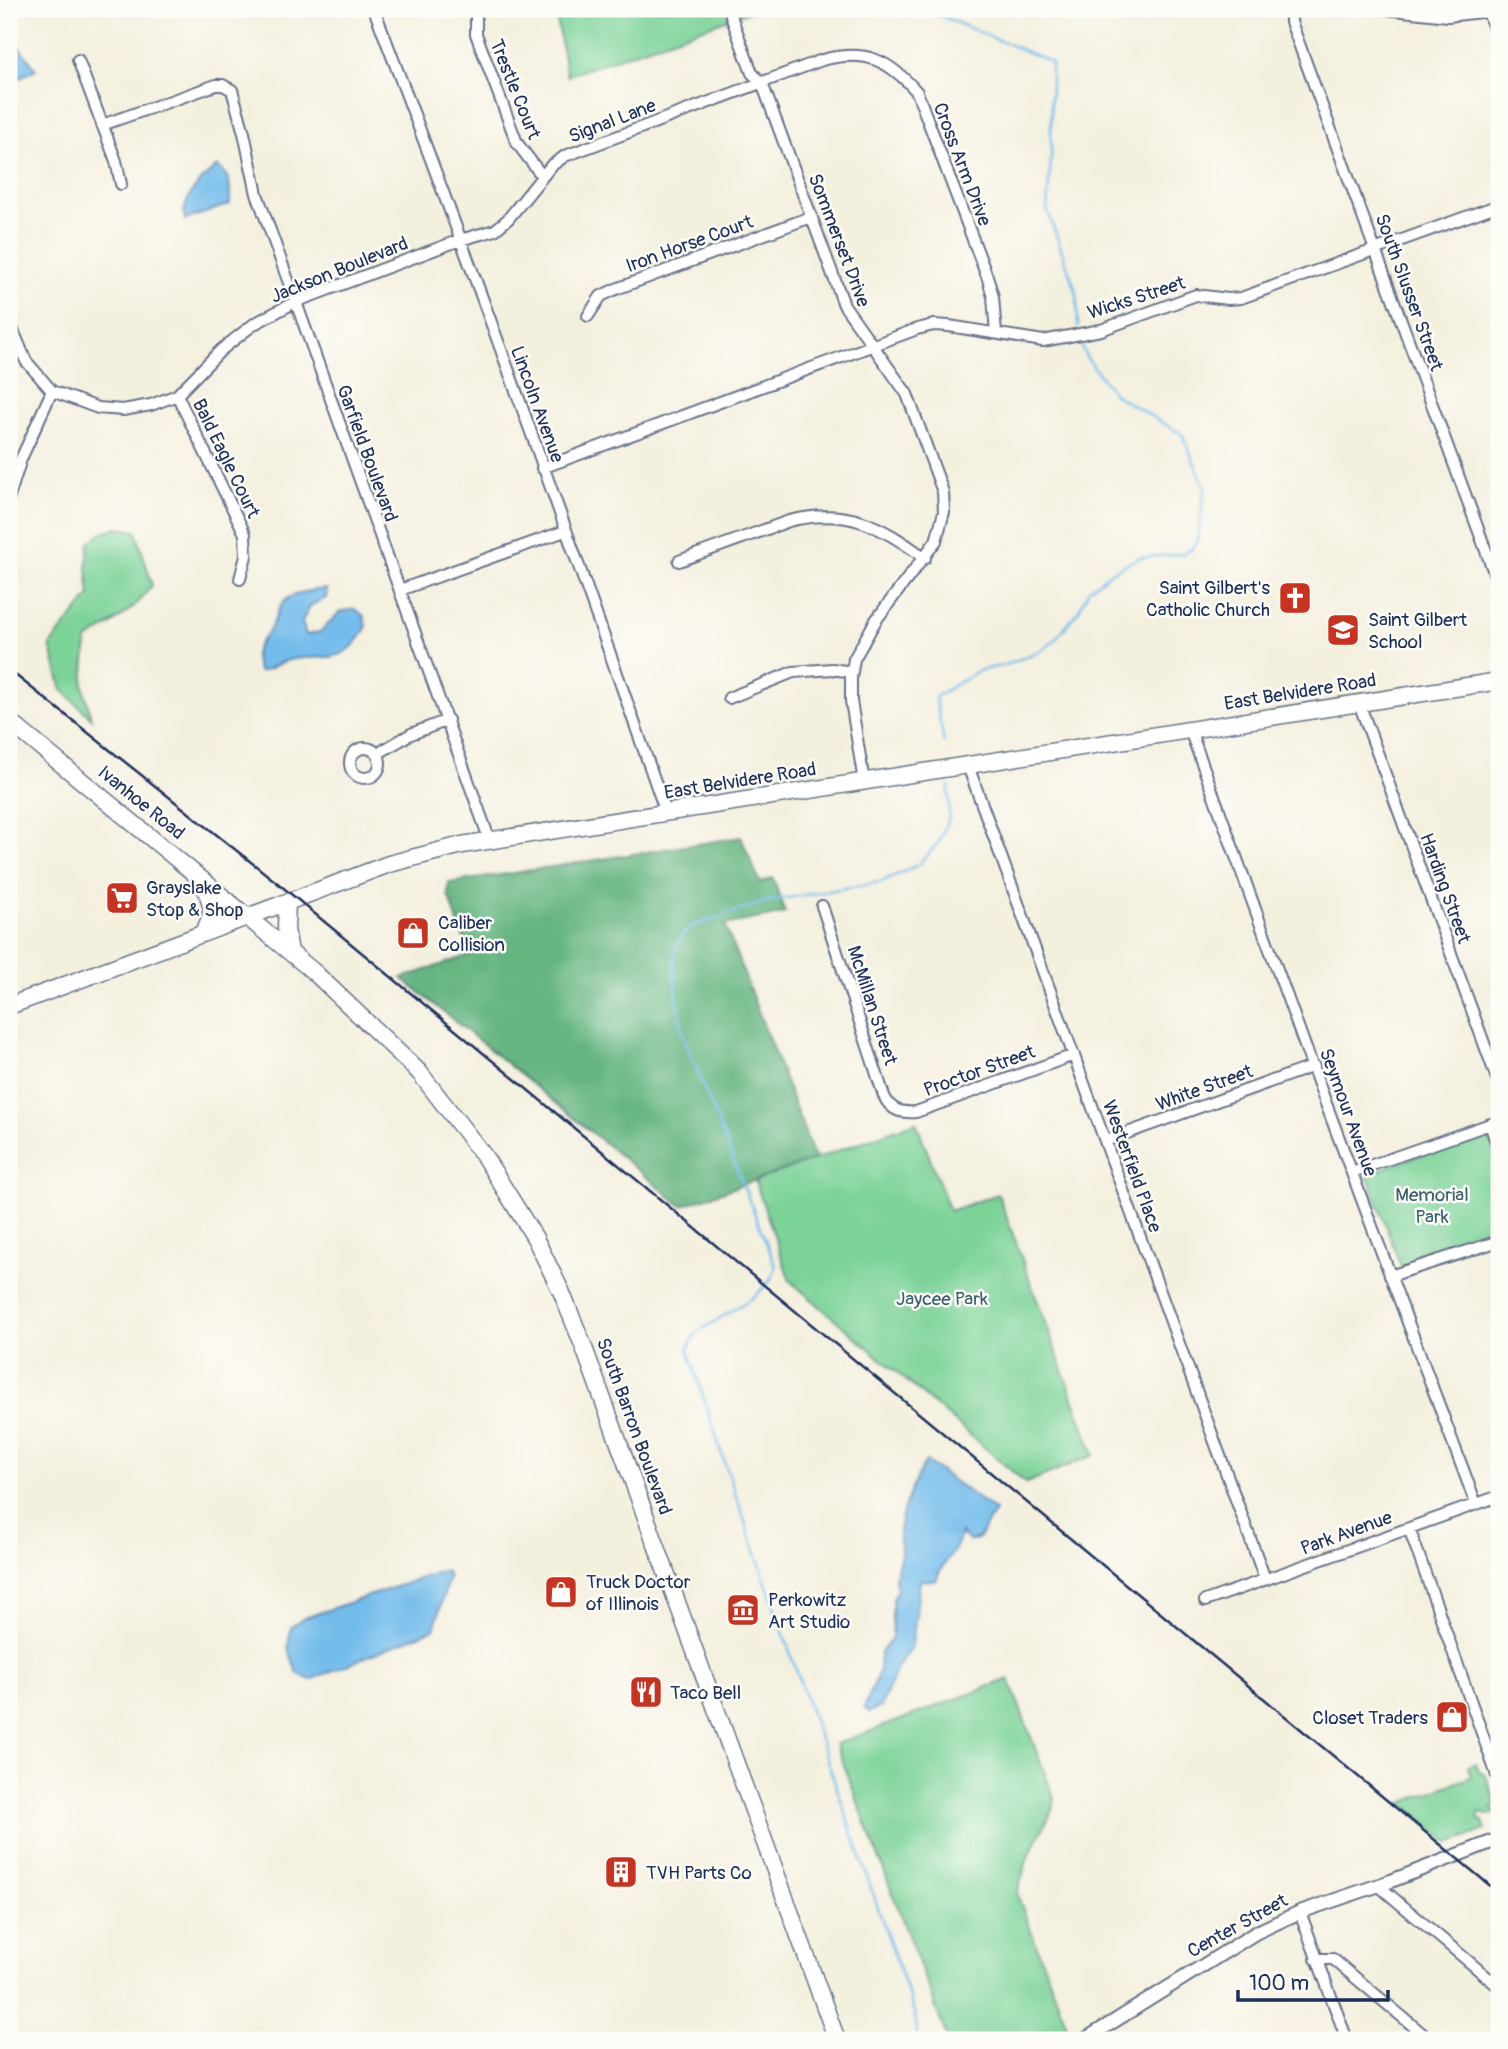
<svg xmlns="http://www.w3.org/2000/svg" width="1508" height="2049" font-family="Pangolin,sans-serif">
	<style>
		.green { fill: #7cd398; stroke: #4c817b; stroke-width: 2 }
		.forest { fill: #65b580; stroke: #40726f; stroke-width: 2 }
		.water { fill: #72bceb; stroke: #4676a4; stroke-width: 2 }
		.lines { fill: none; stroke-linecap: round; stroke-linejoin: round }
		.stream { stroke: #72bceb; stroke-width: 2.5 }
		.minor-casing { stroke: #67738b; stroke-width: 14 }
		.tertiary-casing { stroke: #67738b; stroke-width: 16 }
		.primary-casing { stroke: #67738b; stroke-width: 19 }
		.minor { stroke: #fff; stroke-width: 10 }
		.tertiary { stroke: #fff; stroke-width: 12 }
		.primary { stroke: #fff; stroke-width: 16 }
		.rail { stroke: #1b2f5e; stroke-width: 2.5 }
		.labels { text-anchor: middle; stroke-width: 5; stroke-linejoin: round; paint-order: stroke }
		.street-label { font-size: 19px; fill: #1b2f5e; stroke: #fdfcf7 }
		.poi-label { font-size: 19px; fill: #1b2f5e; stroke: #fdfcf7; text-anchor: start }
		.park-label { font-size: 19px; fill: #38606f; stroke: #fdfcf7 }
	</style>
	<rect width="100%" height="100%" fill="#fdfcf7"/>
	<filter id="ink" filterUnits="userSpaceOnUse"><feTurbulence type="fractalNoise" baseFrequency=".0143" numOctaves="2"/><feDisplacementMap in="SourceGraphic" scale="14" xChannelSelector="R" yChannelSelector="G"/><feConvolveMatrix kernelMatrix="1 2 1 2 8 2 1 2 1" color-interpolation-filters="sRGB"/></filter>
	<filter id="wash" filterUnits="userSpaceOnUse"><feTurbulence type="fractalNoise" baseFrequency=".00686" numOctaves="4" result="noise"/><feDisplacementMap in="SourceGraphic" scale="28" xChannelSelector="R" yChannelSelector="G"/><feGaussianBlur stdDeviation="1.57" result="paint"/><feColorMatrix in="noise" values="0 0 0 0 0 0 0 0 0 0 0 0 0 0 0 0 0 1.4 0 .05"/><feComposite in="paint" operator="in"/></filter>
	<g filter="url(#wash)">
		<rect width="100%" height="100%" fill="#f4f0de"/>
		<path class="green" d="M555,9H757L567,76Z
			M116,528L136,531L152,585C133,612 114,622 87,640L83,685L91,718L62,690L50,645L90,595L87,568L89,543L100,534Z
			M916,1122L950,1211L998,1194L1094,1455L1026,1483L790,1281L755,1181Z
			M1480,1134L1485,1135C1507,1160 1499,1203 1499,1234L1402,1270L1367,1174Z
			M1009,1679L1054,1798L1052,1811L1028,1857L1017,1894L1069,2031L1053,2040H948L836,1744Z
			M1476,1763L1479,1771L1485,1774L1497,1806L1492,1808L1496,1813L1487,1815L1480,1813L1478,1819L1483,1821L1486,1830L1449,1843L1401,1803L1471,1777L1468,1766Z"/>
		<path class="forest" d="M741,837L760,883L773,878L785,913L725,925L815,1159L682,1206L402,978L470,955L448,895L449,883Z"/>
		<path class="water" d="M9,34L36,69L9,84Z
			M217,166C232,176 230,188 230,204L185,220C180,198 203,178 217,166Z
			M327,589L326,598L311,605L302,621L306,635L320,632L340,612L355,609L364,616L366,628C344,668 325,653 289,660C278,662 270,671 259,672C249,650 259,646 270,629C277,618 277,604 290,597C301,591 315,590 327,589Z
			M926,1461L995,1511L979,1538L970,1541L961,1533C957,1555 940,1562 936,1581L920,1580L912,1646L897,1668L881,1707L869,1712L864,1708L879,1672L880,1654L892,1637V1602L897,1589C891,1573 901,1565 901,1551C902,1546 899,1540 899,1534C901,1508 913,1483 926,1461Z
			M445,1570L449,1577L434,1629L310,1680L297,1673L288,1647L291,1627L304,1618Z"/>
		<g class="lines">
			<path class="stream" d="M924,9L1051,62V158L1047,209L1077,294L1078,326
				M944,742L935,697L978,671L1005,665L1042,650L1054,641L1079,610L1089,589L1113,571L1138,558L1182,554L1191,550L1197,541L1205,487L1182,434L1115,395L1086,357L1079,340
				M913,2040L917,2031L915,2015L723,1458L688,1349L696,1333L754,1297L770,1281L776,1267L682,1032L674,975L675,950L681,936L693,926L764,902L881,882L918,865L939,842L949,818V786"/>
		</g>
	</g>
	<g filter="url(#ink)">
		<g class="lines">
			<defs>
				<path id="minor" d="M374,9C476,275 572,544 666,813
					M476,9V34L517,143L542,176
					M1291,9V22L1499,586
					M1385,9L1448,16L1488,11
					M1487,9L1499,42
					M731,16L752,73L762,83L844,305L907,394L943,492L944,512L936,541L876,620L854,659L851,678V701L864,782
					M78,60L116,161L121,184
					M102,125L216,85H223L232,90L244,133L257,194L490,841
					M588,316L601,296L616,289L811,217
					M9,321L26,361L52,391L98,408L123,410L151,405L177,395L221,350L254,324L295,302L460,240L495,230L508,219L551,166L565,156L822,60C865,49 888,59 917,92L988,279L993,297L996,333
					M177,395L245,534L246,556L240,579
					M542,468L917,329L934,325L949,326L1043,341L1101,330L1196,295L1228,299L1241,298L1499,205
					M9,497L21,459L52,391
					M679,561L789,521C847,507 880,525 925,558
					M400,590L565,531
					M729,698L793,672L832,669L852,672
					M1359,703L1499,1084
					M1190,730L1325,1101L1476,1504
					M350 763a15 15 0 1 1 30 0a15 15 0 1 1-30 0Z
					M377,754L411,734L448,720
					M968,766L1265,1579
					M822,906L884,1096C891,1111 901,1113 916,1112L1074,1055
					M1490,1124L1499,1150
					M1105,1141L1314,1066
					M1352,1172L1499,1121
					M1390,1276L1499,1241
					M1409,1528L1499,1781
					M1205,1601L1499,1496
					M1379,1886L1499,1987
					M1300,1912L1347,2040
					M1316,1959H1333L1430,2040"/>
				<path id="tertiary" d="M1084,2040L1257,1932L1300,1912L1391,1881L1499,1839"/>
				<path id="primary" d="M9,721L314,972L419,1072L484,1156L535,1238L561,1291L583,1345L837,2040
					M287,902L286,929L290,952
					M202,934C216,913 212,904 203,882
					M9,1006L389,864L462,845L1499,681"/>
			</defs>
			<use href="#minor" class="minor-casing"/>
			<use href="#tertiary" class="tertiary-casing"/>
			<use href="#primary" class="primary-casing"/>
			<use href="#minor" class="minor"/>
			<use href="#tertiary" class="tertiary"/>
			<use href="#primary" class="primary"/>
			<path class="rail" d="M9,670L280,885L1499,1893"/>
		</g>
	</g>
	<defs>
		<symbol id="church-square" viewBox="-11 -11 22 22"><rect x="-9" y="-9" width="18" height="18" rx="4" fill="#c8321e" stroke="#fdfcf7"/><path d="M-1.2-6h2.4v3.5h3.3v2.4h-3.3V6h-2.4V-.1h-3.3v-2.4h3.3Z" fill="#fff"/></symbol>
		<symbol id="school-square" viewBox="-11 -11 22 22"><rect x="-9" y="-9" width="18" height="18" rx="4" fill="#c8321e" stroke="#fdfcf7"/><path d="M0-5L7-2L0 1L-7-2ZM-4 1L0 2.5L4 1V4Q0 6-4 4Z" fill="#fff"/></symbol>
		<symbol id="supermarket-square" viewBox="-11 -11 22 22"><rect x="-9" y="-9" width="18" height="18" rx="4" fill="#c8321e" stroke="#fdfcf7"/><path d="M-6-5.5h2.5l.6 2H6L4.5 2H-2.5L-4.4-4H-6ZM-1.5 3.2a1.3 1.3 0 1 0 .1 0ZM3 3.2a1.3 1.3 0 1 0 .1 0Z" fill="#fff"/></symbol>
		<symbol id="shop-square" viewBox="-11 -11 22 22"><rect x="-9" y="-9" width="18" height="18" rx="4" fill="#c8321e" stroke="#fdfcf7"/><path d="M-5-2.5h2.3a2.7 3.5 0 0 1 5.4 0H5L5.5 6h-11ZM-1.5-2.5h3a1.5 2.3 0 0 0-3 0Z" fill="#fff"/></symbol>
		<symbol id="museum-square" viewBox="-11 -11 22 22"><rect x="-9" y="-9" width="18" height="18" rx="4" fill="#c8321e" stroke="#fdfcf7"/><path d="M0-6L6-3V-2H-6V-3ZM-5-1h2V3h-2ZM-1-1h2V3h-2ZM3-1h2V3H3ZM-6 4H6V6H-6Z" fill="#fff"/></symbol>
		<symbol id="restaurant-square" viewBox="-11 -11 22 22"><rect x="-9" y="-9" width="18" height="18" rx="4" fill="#c8321e" stroke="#fdfcf7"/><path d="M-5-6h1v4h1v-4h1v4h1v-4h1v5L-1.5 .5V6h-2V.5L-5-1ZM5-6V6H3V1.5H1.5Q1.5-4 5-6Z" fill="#fff"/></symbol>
		<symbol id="building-square" viewBox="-11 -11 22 22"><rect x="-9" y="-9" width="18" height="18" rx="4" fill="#c8321e" stroke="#fdfcf7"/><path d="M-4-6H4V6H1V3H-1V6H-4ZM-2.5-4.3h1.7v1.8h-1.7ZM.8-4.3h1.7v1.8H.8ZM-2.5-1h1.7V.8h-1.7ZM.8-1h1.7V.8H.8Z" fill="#fff"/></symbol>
	</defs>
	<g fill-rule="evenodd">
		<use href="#church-square" x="1276" y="579" width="38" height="38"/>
		<use href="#school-square" x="1324" y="611" width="38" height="38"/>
		<use href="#supermarket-square" x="103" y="879" width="38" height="38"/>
		<use href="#shop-square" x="394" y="914" width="38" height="38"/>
		<use href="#shop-square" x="542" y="1573" width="38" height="38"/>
		<use href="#museum-square" x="724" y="1591" width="38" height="38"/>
		<use href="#restaurant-square" x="627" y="1673" width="38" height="38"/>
		<use href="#shop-square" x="1433" y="1698" width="38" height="38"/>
		<use href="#building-square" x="602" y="1853" width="38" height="38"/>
	</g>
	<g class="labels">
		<g class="street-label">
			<text transform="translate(516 89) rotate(68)" y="7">Trestle Court</text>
			<text transform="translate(612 120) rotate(-21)" y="7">Signal Lane</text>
			<text transform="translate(963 164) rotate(69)" y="7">Cross Arm Drive</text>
			<text transform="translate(840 240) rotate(69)" y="7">Sommerset Drive</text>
			<text transform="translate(689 243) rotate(-20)" y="7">Iron Horse Court</text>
			<text transform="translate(339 269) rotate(-22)" y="7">Jackson Boulevard</text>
			<text transform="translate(1410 292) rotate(70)" y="7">South Slusser Street</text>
			<text transform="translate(1136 297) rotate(-18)" y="7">Wicks Street</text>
			<text transform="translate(538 404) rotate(70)" y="7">Lincoln Avenue</text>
			<text transform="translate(368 453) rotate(70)" y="7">Garfield Boulevard</text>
			<text transform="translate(227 458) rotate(64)" y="7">Bald Eagle Court</text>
			<text transform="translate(1300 691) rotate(-9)" y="7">East Belvidere Road</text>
			<text transform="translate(740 780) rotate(-9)" y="7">East Belvidere Road</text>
			<text transform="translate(142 802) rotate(39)" y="7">Ivanhoe Road</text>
			<text transform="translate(1446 888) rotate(70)" y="7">Harding Street</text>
			<text transform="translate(873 1005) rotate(72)" y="7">McMillan Street</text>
			<text transform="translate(979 1070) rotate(-20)" y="7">Proctor Street</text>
			<text transform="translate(1204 1087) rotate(-20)" y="7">White Street</text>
			<text transform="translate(1349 1112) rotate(70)" y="7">Seymour Avenue</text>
			<text transform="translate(1133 1166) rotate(70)" y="7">Westerfield Place</text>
			<text transform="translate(635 1426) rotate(70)" y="7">South Barron Boulevard</text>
			<text transform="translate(1346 1532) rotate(-20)" y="7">Park Avenue</text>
			<text transform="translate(1237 1925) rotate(-29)" y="7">Center Street</text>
		</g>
		<g class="poi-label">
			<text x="1270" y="594" text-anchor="end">Saint Gilbert's<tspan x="1270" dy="22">Catholic Church</tspan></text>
			<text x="1368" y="626">Saint Gilbert<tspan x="1368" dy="22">School</tspan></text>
			<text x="146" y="894">Grayslake<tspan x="146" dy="22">Stop &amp; Shop</tspan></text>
			<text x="438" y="929">Caliber<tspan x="438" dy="22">Collision</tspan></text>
			<text x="586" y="1588">Truck Doctor<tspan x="586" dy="22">of Illinois</tspan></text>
			<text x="768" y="1606">Perkowitz<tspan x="768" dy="22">Art Studio</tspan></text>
			<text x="670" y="1699">Taco Bell</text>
			<text x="1428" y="1724" text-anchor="end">Closet Traders</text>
			<text x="646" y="1879">TVH Parts Co</text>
		</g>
		<g class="park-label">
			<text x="1432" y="1201">Memorial<tspan x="1432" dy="22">Park</tspan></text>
			<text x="942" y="1305">Jaycee Park</text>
		</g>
	</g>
	<rect width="1508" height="2049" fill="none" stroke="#fdfcf7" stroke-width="35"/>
	<path d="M1238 1990v10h150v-10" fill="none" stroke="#1b2f5e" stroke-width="3.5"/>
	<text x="1249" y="1990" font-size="21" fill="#1b2f5e" stroke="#fdfcf7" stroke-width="5" paint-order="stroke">100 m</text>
</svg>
